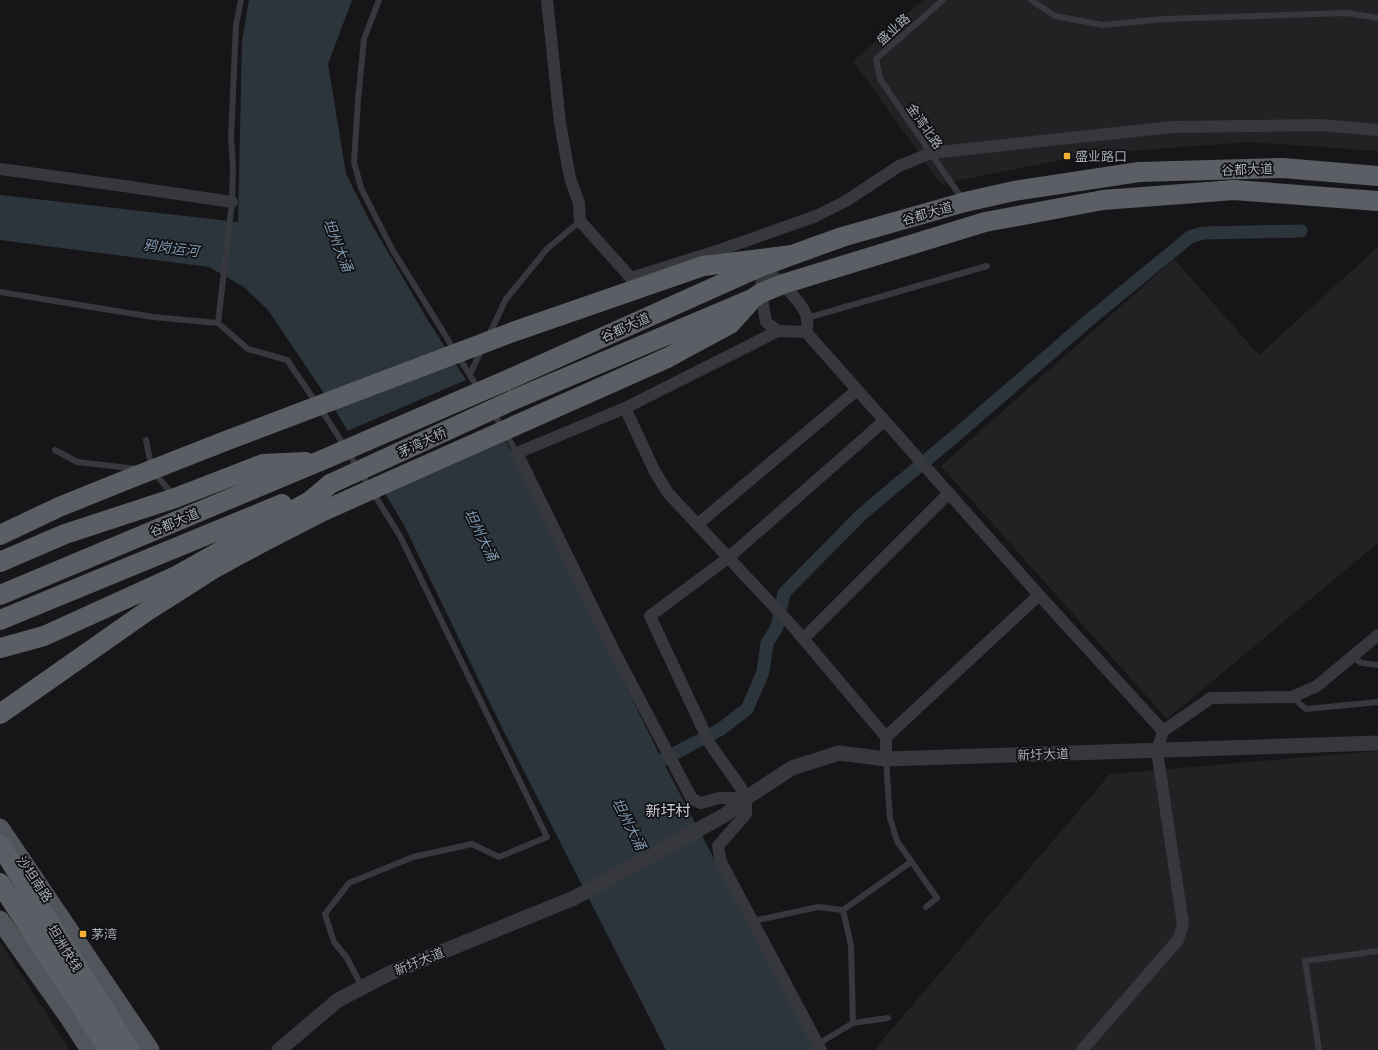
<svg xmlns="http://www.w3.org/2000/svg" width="1378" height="1050" font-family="Overpass,'Noto Sans SC',sans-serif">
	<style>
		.built { fill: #222225 }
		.water { fill: #2c353c }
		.pier { fill: #161618 }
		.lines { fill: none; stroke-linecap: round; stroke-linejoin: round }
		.canal { stroke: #2c353c; stroke-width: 13 }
		.service { stroke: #37383d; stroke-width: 6 }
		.minor { stroke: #37383d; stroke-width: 12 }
		.tertiary { stroke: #37383d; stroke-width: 15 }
		.primary { stroke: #53555c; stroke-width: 19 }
		.trunk { stroke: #5b5e65; stroke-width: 20 }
		.trunk-bridge { stroke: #5b5e65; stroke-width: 20 }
		.poi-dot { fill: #f2b134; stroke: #111113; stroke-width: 1.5 }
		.labels { text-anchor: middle; stroke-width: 3.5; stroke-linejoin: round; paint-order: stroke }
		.street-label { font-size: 13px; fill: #a8adb8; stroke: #111113 }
		.poi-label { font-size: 13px; fill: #a8adb8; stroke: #111113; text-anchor: start }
		.water-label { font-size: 14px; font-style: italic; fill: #7f9bb3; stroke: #111113 }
		.quarter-label { font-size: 15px; fill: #c9ccd4; stroke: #111113 }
	</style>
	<rect width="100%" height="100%" fill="#161618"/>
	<path class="built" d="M923,0H1378V151L1248,142L1091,154L941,184L853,61Z
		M1378,247V543L1167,719L941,466L1174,259L1259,355Z
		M1378,751V1050H874L1110,774Z
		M0,942L70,1050H0Z"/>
	<path class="water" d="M249,0H352L328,64L346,174L368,218L427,319L511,450L662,760L815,1050H666L504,732L404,525L334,408L268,310L244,287L209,267L0,240V195L238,222L242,41Z"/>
	<path class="pier" d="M468,379L501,430L377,484L345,432Z"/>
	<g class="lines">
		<path class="canal" d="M662,760L721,729L747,709L763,672L767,643L777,627L784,593L862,514L954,437L1089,320L1190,237L1203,233L1301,231"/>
		<path class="service" d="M379,0L364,39L358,100L354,162L361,188L392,249L479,390
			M943,0L876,59L880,79L963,200
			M1031,0L1055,16L1103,25L1164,19L1347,13L1378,18
			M0,292L153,317L218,323L248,349L287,360L328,420L400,536L547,837L499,857L472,844L413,857L349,883L325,914L334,942L347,958L362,987
			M807,318L987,266
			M218,323L232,202L233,167L231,138L236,25L241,0
			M488,337L506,299L547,249L580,221
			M470,374L482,349
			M493,412L517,453
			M146,440L152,470L173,495
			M55,450L77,462L138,469
			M1351,657L1362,663L1378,665
			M1292,697L1306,709L1378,702
			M886,759L890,818L897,841L937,898L926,907
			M843,910L851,946L853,1023
			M753,921L818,907L843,910L911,862
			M818,1044L853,1023L888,1018
			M1319,1050L1305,961L1378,951"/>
		<path class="minor" d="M547,0L560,123L570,178L579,203L580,221L631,278L723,249L816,216L846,201L899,166L931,153L1172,127L1320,125L1378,130
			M0,169L124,186L232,202
			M806,332L778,331L766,322L761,293L762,266C775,278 805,302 807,319C808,323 807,328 806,332L1039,595L1163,731L1157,751L1183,924L1178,940L1082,1050
			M625,408L655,472L668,493L795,629L886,737V759
			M698,524L857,390
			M803,639L949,493
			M1163,731L1211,698L1292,697L1317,686L1378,635
			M886,737L1039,595
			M746,798H719L701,803L692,799L611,645L517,453L625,408L778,331
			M821,1050L721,862L718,846L746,814V798L741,788L710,744L650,616L728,558L884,421"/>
		<path class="tertiary" d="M279,1050L338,1000L390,973L574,898L725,815L746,798L792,768L839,753L886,759L1378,743"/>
		<path class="primary" d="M0,828L150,1050
			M0,920L70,1019L90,1050"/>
		<path class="trunk" d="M667,358L730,324L749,303
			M505,381L762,266L842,237L965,202L1014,191L1139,172L1283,168L1378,176
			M513,400L752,299L761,293L783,284L985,222L1103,200L1234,190L1378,201
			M0,562L65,534L175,498L263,464L306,462
			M0,595L320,461
			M0,620L282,504
			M0,648L44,636L178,575L310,501L330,484
			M0,845L130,1050
			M0,883L109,1050"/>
		<path class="trunk-bridge" d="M320,461L505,381
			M330,484L513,400
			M0,535L59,507L126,480L228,440L510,333L703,266L792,255
			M0,714L147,611L213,569L261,543L321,512L667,358"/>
	</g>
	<g class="poi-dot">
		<rect x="1063" y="152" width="8" height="8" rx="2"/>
		<rect x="79" y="930" width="8" height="8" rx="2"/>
	</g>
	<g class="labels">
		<g class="street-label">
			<text transform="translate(893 29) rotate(-42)" y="5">盛业路</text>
			<text transform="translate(925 126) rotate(55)" y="5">金湾北路</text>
			<text transform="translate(1247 169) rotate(-2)" y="5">谷都大道</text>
			<text transform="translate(927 213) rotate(-16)" y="5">谷都大道</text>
			<text transform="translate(625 327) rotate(-24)" y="5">谷都大道</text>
			<text transform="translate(422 442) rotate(-25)" y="5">茅湾大桥</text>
			<text transform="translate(174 522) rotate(-23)" y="5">谷都大道</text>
			<text transform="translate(1043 754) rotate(-2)" y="5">新圩大道</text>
			<text transform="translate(35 879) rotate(56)" y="5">沙坦南路</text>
			<text transform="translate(65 948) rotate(58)" y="5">坦洲快线</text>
			<text transform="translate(419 961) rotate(-22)" y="5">新圩大道</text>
		</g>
		<g class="poi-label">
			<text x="1075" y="161">盛业路口</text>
			<text x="91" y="939">茅湾</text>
		</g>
		<g class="water-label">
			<text transform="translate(338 245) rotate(68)" y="5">坦州大涌</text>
			<text transform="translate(171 248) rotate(7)" y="5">鸦岗运河</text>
			<text transform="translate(481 535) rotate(63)" y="5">坦州大涌</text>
			<text transform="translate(629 824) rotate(63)" y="5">坦州大涌</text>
		</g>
		<g class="quarter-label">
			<text x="668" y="816">新圩村</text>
		</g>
	</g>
</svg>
